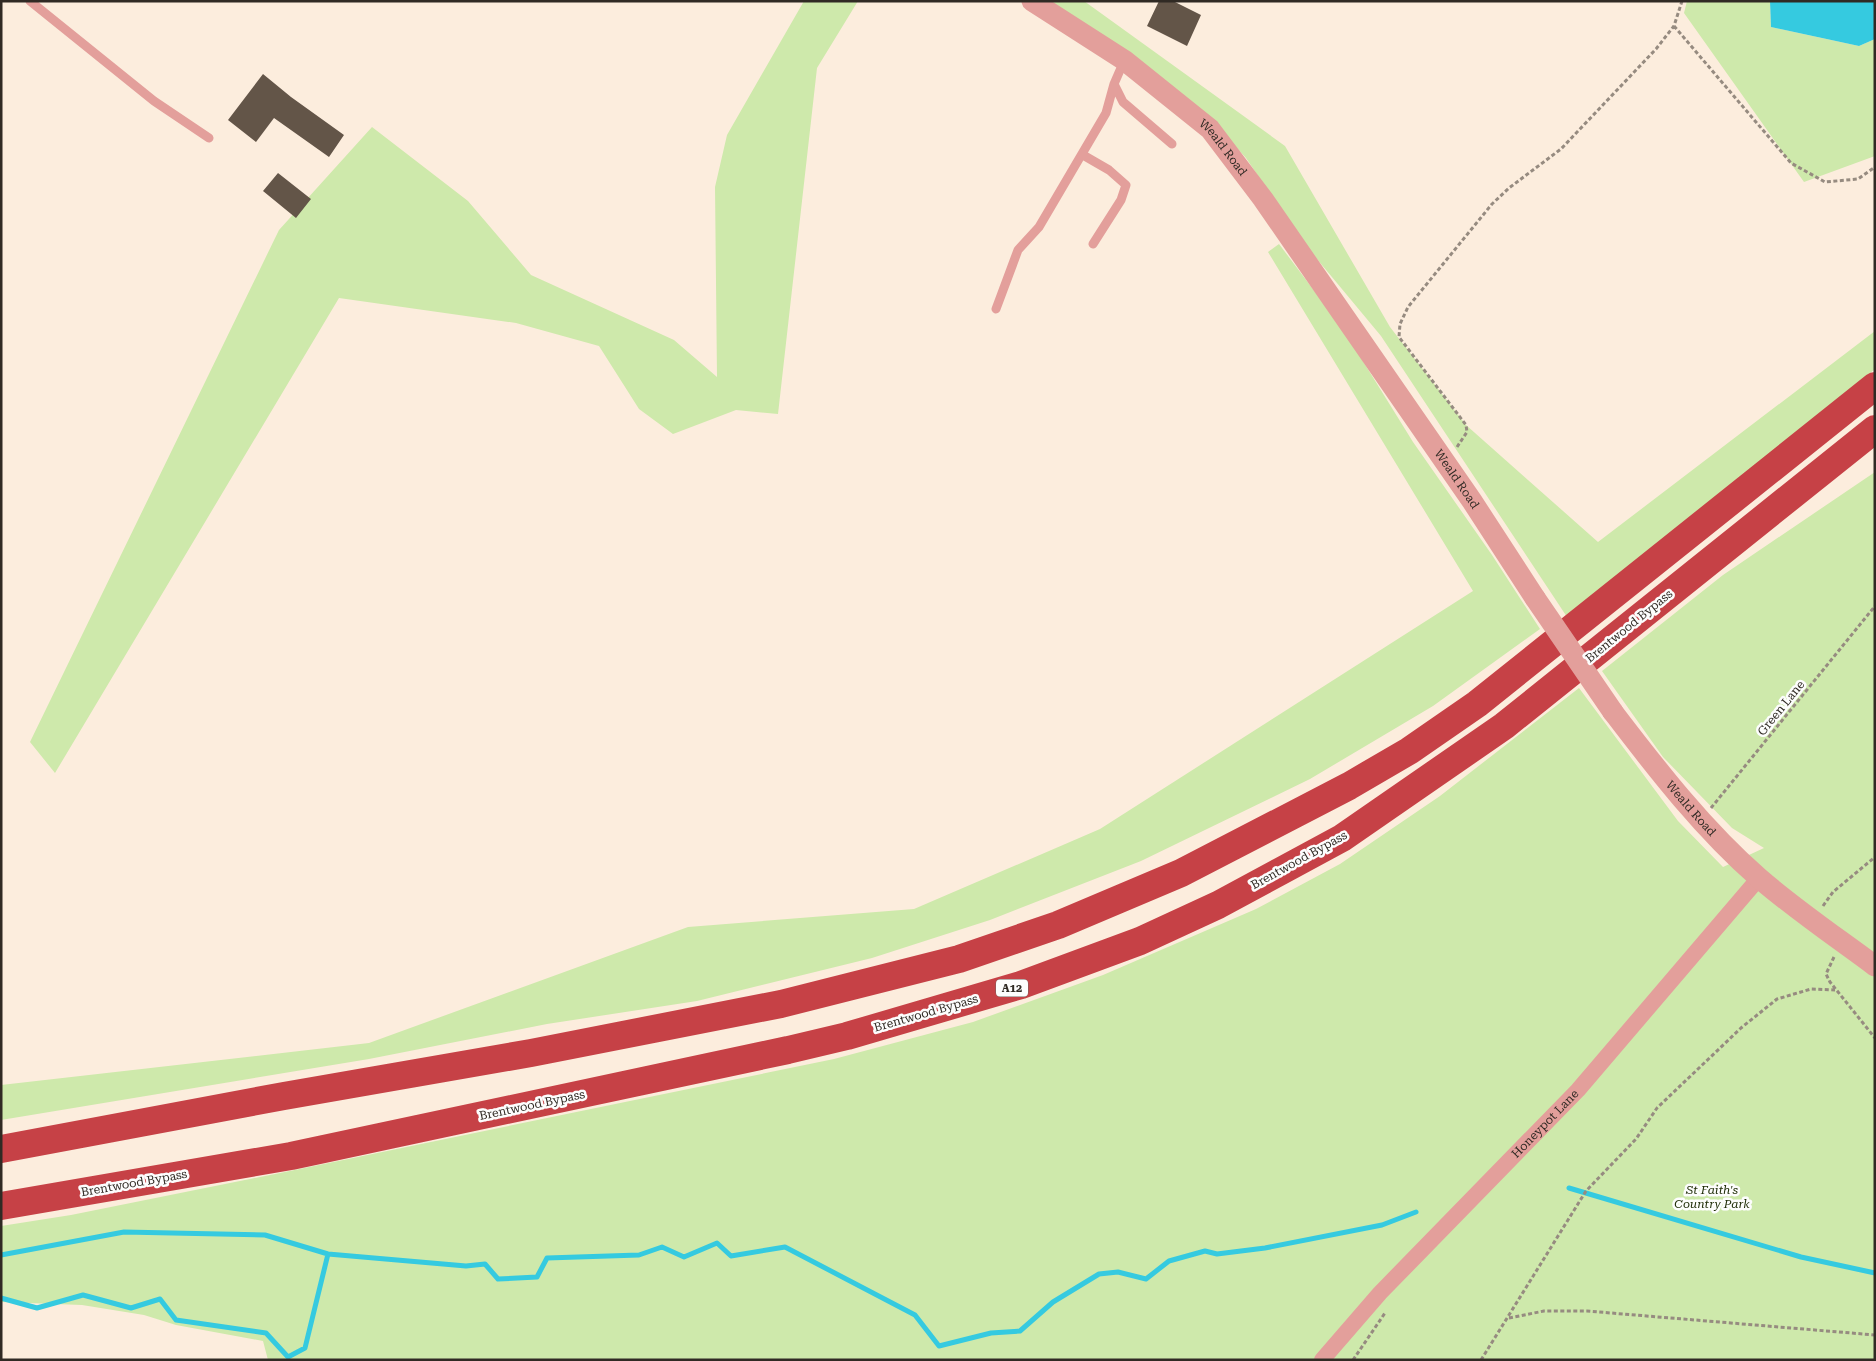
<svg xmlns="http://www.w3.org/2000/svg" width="1876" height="1361" font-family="'Roboto Serif',serif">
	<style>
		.green { fill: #cee9ab }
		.water { fill: #35cae0 }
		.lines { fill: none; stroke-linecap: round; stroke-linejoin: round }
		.stream { stroke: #35cae0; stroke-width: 5 }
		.building { fill: #635548 }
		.path { stroke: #968b80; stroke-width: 3; stroke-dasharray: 4 2.5; stroke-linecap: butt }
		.service { stroke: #e39f9b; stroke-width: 9 }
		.minor { stroke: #e39f9b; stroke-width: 16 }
		.tertiary { stroke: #e39f9b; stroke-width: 21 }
		.trunk { stroke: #c64146; stroke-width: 28 }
		.tertiary-bridge { stroke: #e39f9b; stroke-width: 21 }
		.labels { text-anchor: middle; stroke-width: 5; stroke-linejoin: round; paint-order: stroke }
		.shield { fill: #fdfdfd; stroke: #6e6965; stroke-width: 1 }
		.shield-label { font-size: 11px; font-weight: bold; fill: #302a24 }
		.street-label { font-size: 12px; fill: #302a24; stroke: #fdfdfd }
		.park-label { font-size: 12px; font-style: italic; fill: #212f09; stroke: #fdfdfd }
	</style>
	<rect width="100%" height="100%" fill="#fceddd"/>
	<path class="green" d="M804,1H858L817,68L778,414L736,410L673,434L639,409L599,346L516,323L339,298L55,773L30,742L279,230L372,127L468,201L531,275L674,340L717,377L715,187L727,135Z
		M1050,1H1084L1285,146L1390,327L1466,425L1598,542L1875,331V369L1569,620L1381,336L1302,241L1246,158L1207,115Z
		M1687,1H1770L1771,27L1859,46L1875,39V156L1804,182L1684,13Z
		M1279,244L1343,329L1413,442L1492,555L1540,629L1433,706L1310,779L1141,861L990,920L872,958L697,1001L547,1024L369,1059L1,1120V1085L369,1043L688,927L914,909L1100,829L1473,591L1268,252Z
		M1875,472V1360H1329L1462,1211L1314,1360H268L263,1341L176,1325L144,1315L82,1305L1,1302V1226L71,1215L280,1173L834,1059L973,1022L1103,975L1256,909L1340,864L1440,796L1579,688L1678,821L1723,867L1764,848L1732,828L1663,757L1602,671L1723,575Z"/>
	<path class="water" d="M1770,1H1875V39L1859,46L1771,27Z"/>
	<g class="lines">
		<path class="stream" d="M1569,1188L1801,1257L1875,1273
			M1,1255L124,1232L265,1235L328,1254L466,1266L485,1264L498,1279L537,1277L547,1258L639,1255L662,1247L684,1257L717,1243L731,1256L785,1247L915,1315L939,1346L991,1333L1020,1331L1053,1302L1099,1274L1118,1272L1146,1279L1169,1261L1205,1251L1217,1254L1265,1248L1382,1225L1416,1212
			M1,1298L37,1308L83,1295L131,1308L160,1299L176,1320L266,1333L288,1357L305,1348L328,1254"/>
	</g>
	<path class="building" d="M1159,1H1173L1201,15L1187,46L1147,26Z
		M263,74L291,97L344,135L329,157L274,118L256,142L228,120Z
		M278,173L311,199L296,218L263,191Z"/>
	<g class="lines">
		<path class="path" d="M1674,26L1791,163L1825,182L1858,179L1875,167
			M1457,447L1467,432L1466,425L1399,337L1400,324L1408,307L1492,204L1509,188L1561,149L1656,49L1674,26L1682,1
			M1711,808L1875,606
			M1823,906L1833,892L1875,857
			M1834,957L1826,974L1830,982L1875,1038
			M1509,1318L1544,1311H1587L1875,1335
			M1353,1360L1385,1313
			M1481,1360L1586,1191L1636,1139L1657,1108L1741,1028L1777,999L1811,989L1835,990"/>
		<path class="service" d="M30,1L154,101L209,138
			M1114,84L1123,102L1172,144
			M1083,155L1109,170L1126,185L1121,200L1093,244
			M996,309L1018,250L1039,227L1106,113L1114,84L1124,61"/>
		<path class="minor" id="s1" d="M1322,1360L1380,1293L1578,1090L1759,878"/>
		<g class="tertiary">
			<path id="s2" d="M1032,1L1124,60L1210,129L1263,199L1472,501L1535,598"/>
			<path id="s3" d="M1613,712C1658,771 1704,830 1759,878C1796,910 1836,937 1875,966"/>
		</g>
		<path class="trunk" d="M1,1149L284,1096L531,1053L781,1004L959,959L1058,925L1181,873L1349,786L1409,751L1477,704L1875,386
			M1,1206L291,1156L788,1050L847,1036L1021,985L1140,941L1218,905L1281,871L1342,838L1504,726L1875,429"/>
		<path class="tertiary-bridge" d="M1535,598L1613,712"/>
	</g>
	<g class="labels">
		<rect class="shield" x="996" y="979.5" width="32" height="17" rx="4"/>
		<g class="shield-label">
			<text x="1012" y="992">A12</text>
		</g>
		<g class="street-label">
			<text dy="4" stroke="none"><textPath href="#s2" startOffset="242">Weald Road</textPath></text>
			<text dy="4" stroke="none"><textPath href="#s2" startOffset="648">Weald Road</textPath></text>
			<text transform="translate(1629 626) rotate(-39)" y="4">Brentwood Bypass</text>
			<text transform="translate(1781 708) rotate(-51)" y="4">Green Lane</text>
			<text dy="4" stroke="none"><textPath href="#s3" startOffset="124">Weald Road</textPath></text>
			<text transform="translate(1299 860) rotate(-29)" y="4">Brentwood Bypass</text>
			<text transform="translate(926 1013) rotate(-16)" y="4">Brentwood Bypass</text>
			<text transform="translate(532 1105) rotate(-12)" y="4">Brentwood Bypass</text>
			<text dy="4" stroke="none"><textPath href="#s1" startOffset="325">Honeypot Lane</textPath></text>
			<text transform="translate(134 1183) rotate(-10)" y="4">Brentwood Bypass</text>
		</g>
		<g class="park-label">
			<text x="1712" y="1194">St Faith's<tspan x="1712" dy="14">Country Park</tspan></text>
		</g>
	</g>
	<rect width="1876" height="1361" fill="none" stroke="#302a24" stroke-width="5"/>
</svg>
